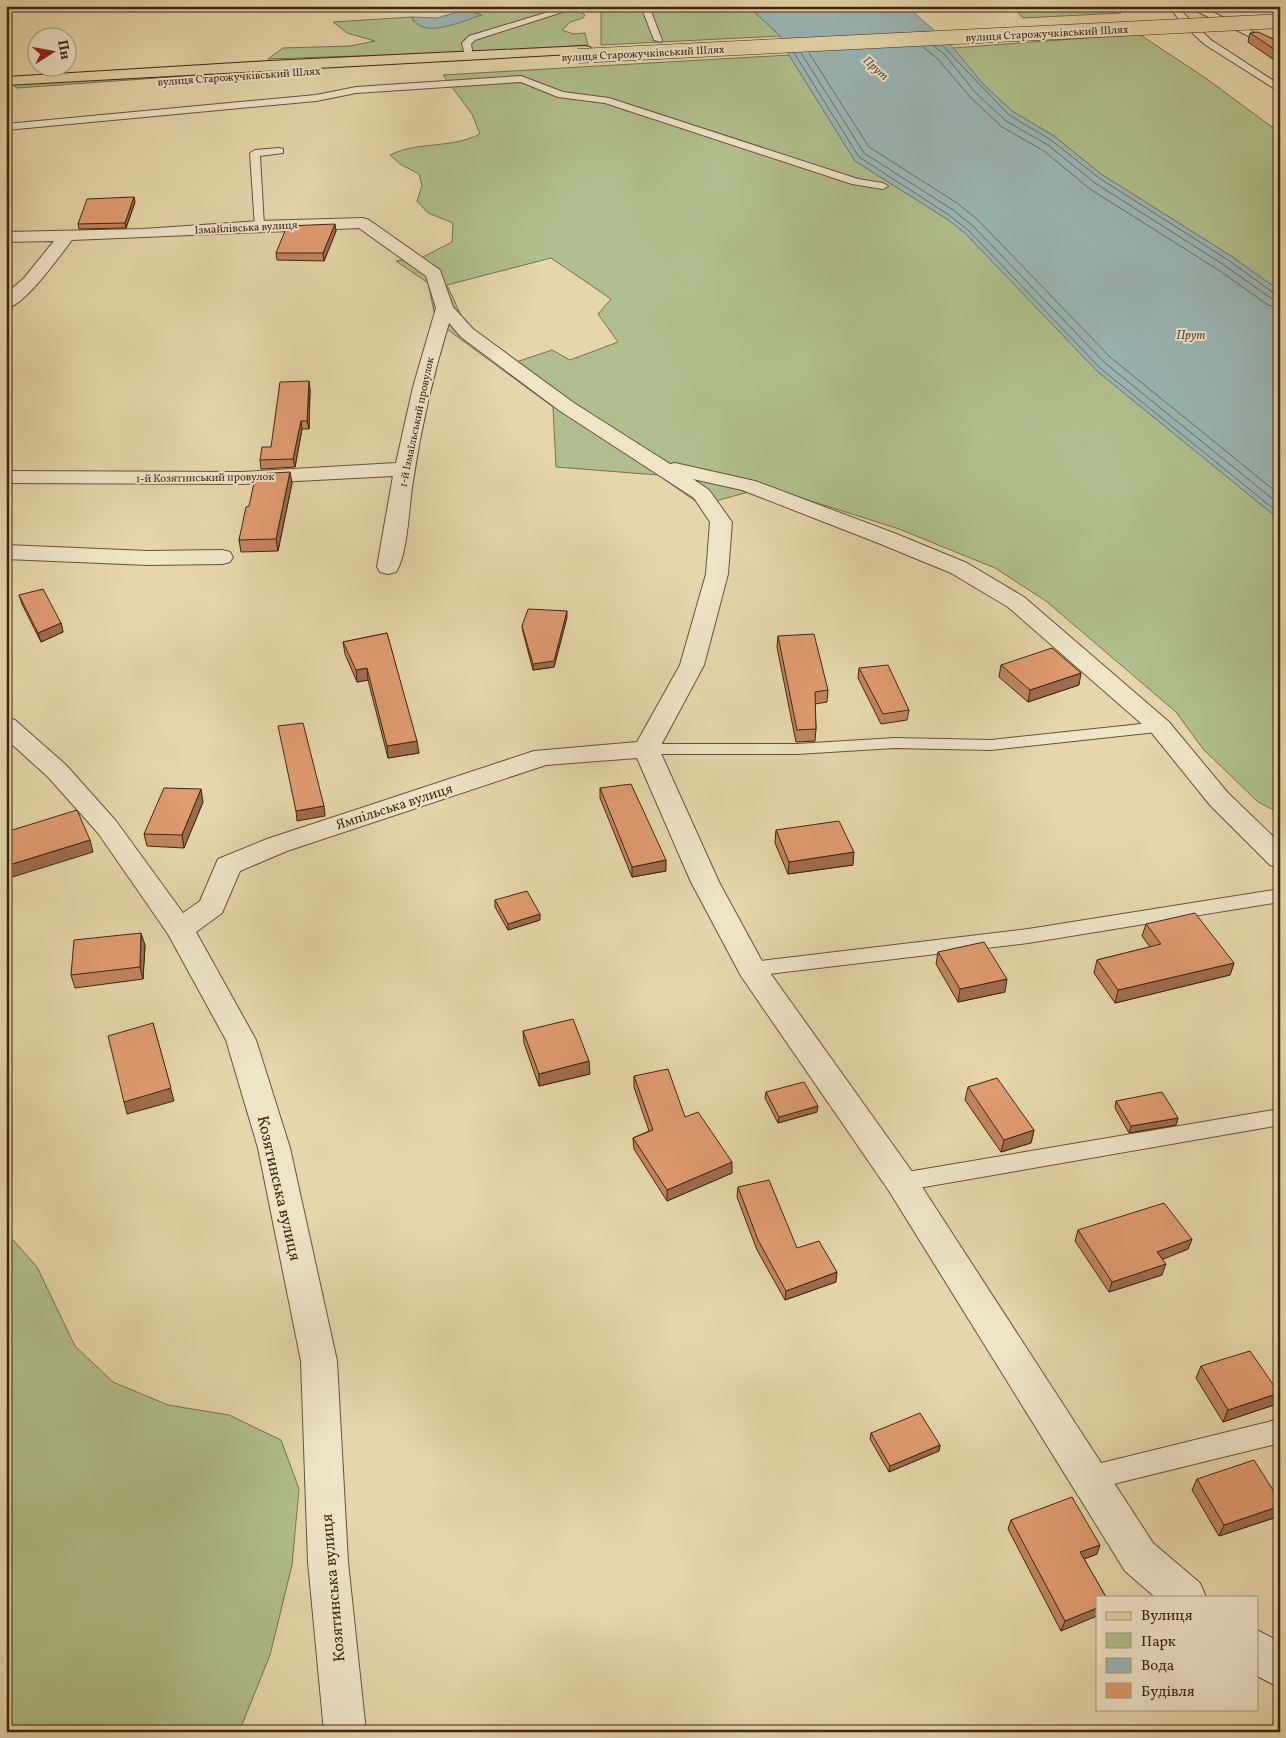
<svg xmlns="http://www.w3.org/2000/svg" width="1286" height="1738" font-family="Vollkorn,serif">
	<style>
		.green { fill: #b0bf8d; stroke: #787250; fill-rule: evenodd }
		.water { fill: #9ab6b4; stroke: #767c73 }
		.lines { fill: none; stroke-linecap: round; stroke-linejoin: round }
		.shore { stroke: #6d6d63; stroke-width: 1 }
		.stream { fill: #767c73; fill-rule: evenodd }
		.service-casing { stroke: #695038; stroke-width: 2 }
		.minor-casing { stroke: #695038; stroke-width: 2 }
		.primary-casing { stroke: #402412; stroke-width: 2 }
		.service { fill: #eee4c8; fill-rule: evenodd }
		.minor { fill: #eee4c8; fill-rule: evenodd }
		.primary { fill: #e5d6ab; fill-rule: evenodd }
		.primary-bridge-casing { stroke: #402412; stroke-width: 15; stroke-linecap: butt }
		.primary-bridge { stroke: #e5d6ab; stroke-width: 14 }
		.wall { fill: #c18560; stroke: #402412 }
		.shaded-wall { fill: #9d6c4e; stroke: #402412 }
		.building { fill: #e09b70; stroke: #402412 }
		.labels { text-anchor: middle; stroke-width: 4; stroke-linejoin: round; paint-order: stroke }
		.far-street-label { font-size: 11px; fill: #402412; stroke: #eee4c8 }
		.far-water-label { font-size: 12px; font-style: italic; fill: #56483a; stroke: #eee4c8 }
		.street-label { font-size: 14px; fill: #402412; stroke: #eee4c8 }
		.near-street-label { font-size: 16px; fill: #402412; stroke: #eee4c8 }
	</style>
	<rect width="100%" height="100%" fill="#e5d6ab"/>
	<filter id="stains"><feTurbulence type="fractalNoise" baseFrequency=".004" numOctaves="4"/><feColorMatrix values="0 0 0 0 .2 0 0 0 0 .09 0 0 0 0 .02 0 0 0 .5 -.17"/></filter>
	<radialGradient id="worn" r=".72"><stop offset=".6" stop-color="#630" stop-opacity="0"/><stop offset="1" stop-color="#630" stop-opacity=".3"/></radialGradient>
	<path class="green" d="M464,6H491L503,10L526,6H577L579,11L585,15L583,18L570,22L562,30L573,34L585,33L588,45L503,51L268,59L283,48L350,46L375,41L347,33L333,22L412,17L413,21L449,25L480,15Z
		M601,6H748L780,36L601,45Z
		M1012,6H1112L1121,13L1023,18Z
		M1139,34L1207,79L1280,133V291L1231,256L1101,174L1054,136L1012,111L983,84L953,48Z
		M789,55L855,161L947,219L966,234L1097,371L1280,520V813L1258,802L1203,749L1176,712L1046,601L995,568L899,529L767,487L701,505L658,475L556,467L553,407L436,321L428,283L396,261L421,258L452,242L453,223L428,213L417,201L422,186L419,174L400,164L390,155C418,141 451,149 480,134L472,114L443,75ZM551,258L611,299L598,314L618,342L570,360L552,350L516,362L466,326L447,285Z
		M269,70L17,88L13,85L20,82Z
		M6,1232L37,1267L75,1346L113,1382L168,1405L229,1415L281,1440L299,1489L292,1565L270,1655L239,1732H6Z"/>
	<path class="water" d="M401,6H464L475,13L482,15C464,20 422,41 412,17L437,18L458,12L412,10Z
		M748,6H906L950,44L983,84L1012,111L1054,136L1101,174L1231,256L1280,291V520L1097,371L966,234L947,219L855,161L789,55L780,36Z"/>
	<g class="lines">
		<path class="shore" d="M934,46L945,55L975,92L1006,121L1048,145L1095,183L1224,265L1272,299L1280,301
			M943,46L1009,115L1051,140L1099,178L1228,260L1275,294L1280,295
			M923,47L938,59L970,97L1002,127L1044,151L1090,189L1220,271L1268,305L1280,308
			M794,53L859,157L949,215L969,231L1100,368L1280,514
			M801,53L864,153L953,210L973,226L1105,363L1280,505
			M809,53L869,147L957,203L978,220L1110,357L1280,495"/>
		<path class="stream" d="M485,6H495L464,12L462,11Z"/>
		<defs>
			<path id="service" d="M568,6L575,8L475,40L471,44L473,56L469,59L465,56L462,43L469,36Z
				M641,6H649L662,40L661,42L654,40Z
				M1169,6H1200L1280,45V51L1194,10H1180L1211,40L1280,85V92L1204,44L1180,21Z
				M521,76L563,92L609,98L858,179L883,183L888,186L883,189L852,184L605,103L558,97L521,82L356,93L316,101L6,130V124L316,95L356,87Z
				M279,148L283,149V153L260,156L264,226L263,228H255L250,153L255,150Z
				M1160,722L1166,723L1169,727L1166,731L991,750L895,748L797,754H646L640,753L637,749L640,745L646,744H797L895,738L991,740Z
				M1280,889V902L1028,943L751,976L744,974L741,969L744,964L751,962L1028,929Z
				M1280,1109V1125L901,1191L893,1188L890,1182L893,1176L901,1173Z
				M1280,1419V1443L1089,1490L1080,1487L1076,1478L1080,1469L1089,1466Z"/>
			<path id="minor" d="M363,218L369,220L440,270L453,307L473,329L574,403L670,464L675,463L755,481L894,533L967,563L1024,597L1169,722L1228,793L1280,843V868L1270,865L1210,805L1151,732L1008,607L951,573L878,543L742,490L693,479L709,490L732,522L728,574L704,665L659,749L719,882L763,963L913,1173L1153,1543L1200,1583L1206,1597H1155L1125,1571L889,1191L741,976L691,882L637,758L546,765L287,851L240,871L222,913L196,932L256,1040L290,1148L337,1361L348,1562L366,1732H324L308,1562L301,1361L258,1148L226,1040L168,934L98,833L48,777L6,739V717L15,720L66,765L116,821L183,913L200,901L218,859L267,839L534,751L637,742L680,665L706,574L710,522L694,498L560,411L461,337L449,323C433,375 421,428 413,481C409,504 408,554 396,572L388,574L380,572L377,567L393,476L242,484L6,483V471L242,472L396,463L413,387L436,308L426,276L359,228L72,240C58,258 26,304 6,309V294L24,278L54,241L6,242V232L143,229L259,221Z
				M6,545L148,551L222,550L230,552L233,557L230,562L222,564L148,565L6,559Z
				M1257,1630L1280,1642V1688L1257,1676Z"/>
			<path id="primary" d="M585,46L590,47L592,50L590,53L6,85V77L269,61Z"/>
		</defs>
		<use href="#service" class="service-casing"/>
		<use href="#minor" class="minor-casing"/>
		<use href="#primary" class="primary-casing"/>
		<use href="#service" class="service"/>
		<use href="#minor" class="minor"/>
		<use href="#primary" class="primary"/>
		<defs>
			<path id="primary-bridge" d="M578,56L1280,21"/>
		</defs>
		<use href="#primary-bridge" class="primary-bridge-casing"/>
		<use href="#primary-bridge" class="primary-bridge"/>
	</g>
	<path class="wall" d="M1276,30H1280V64L1248,42L1250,33L1274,39Z
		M135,202L126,228L79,229L78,224Z
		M336,231L324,261L277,260L276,253Z
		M310,389L309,429H302L295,467L261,469L260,460L271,447Z
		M292,483L278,551L241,552L239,540L249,506Z
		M19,595L61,623L63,632L41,642L22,604Z
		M567,617L554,667L533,670L523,632L522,626Z
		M387,633L419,753L388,758L368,680L357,682L345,654L343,642Z
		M778,636L828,690L827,702L815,704L816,729L815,741L796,742L777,647Z
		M1001,665L1079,685L1028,702L999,677Z
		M859,668L909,710L907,720L881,724L858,678Z
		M600,788L666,871L632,877L600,798Z
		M203,802L184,848L147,846L144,834Z
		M776,830L853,865L788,874L775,843Z
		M495,900L540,920L508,930L495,907Z
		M1146,924L1234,963L1230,975L1115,1003L1094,973L1097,960L1150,947L1142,936Z
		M145,945L143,979L75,988L71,975Z
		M938,952L1005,992L958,1002L936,964Z
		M523,1031L590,1074L539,1086L524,1043Z
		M634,1076L685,1117L732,1173L667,1201L634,1149L633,1138L649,1131L634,1087Z
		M968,1087L1034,1130L1031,1143L1001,1152L965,1100Z
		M766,1092L817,1112L778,1123L765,1098Z
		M1116,1101L1178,1118L1176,1125L1129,1133L1115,1108Z
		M738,1187L797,1248L836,1282L785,1300L757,1250L737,1197Z
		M1078,1230L1192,1239L1188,1249L1162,1259V1275L1109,1292L1075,1241Z
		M1201,1366L1279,1393L1274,1405L1223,1422L1196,1378Z
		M871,1433L940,1445L939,1451L889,1472L870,1439Z
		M1197,1479L1277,1517L1219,1536L1192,1490Z
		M1011,1520L1097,1554L1084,1559L1106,1597L1061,1631L1008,1529Z"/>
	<path class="shaded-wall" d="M134,197L135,202L126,228L125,223Z
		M335,224L336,231L324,261L323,253Z
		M309,381L310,389L309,429L307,421Z
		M301,421L302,429L295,467L293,459Z
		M290,472L292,483L278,551L276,539Z
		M567,611V617L554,667L533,670V664Z
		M61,623L63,632L41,642L38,633Z
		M367,668L368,680L357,682L356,670Z
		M1081,673L1079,685L1028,702L1030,690Z
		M417,741L419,753L388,758L387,746Z
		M201,789L203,802L184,848L182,835Z
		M324,806L325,816L297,821L296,811Z
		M90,840L93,852L6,879V866Z
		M854,852L853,865L788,874L789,862Z
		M666,860V871L632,877V867Z
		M540,914V920L508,930V924Z
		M141,933L145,945L143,979L140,967Z
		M1234,963L1230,975L1115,1003L1118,990Z
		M1007,979L1005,992L958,1002L960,989Z
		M153,1023L174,1101L127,1114L124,1102Z
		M589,1061L590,1074L539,1086V1074Z
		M818,1106L817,1112L778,1123L779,1117Z
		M1178,1118L1176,1125L1129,1133L1131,1126Z
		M1034,1130L1031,1143L1001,1152L1004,1140Z
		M732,1162V1173L667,1201V1190Z
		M1192,1239L1188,1249L1154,1263L1157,1252Z
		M1166,1264L1162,1275L1109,1292L1112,1282Z
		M837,1272L836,1282L785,1300L786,1291Z
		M1279,1393L1274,1405L1223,1422L1228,1410Z
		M940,1445L939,1451L889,1472L890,1466Z
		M1280,1506V1511L1277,1517L1219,1536L1224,1525Z
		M1100,1545L1097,1554L1076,1562L1080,1552Z
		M1097,1608V1616L1061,1631L1065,1621Z"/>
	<path class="building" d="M1258,32L1280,42V53L1250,33Z
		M134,197L125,223L78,224L87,199Z
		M335,224L323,253H276L287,226Z
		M309,381L307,421H301L293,459L260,460L262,447H271L280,382Z
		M290,472L276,539L239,540L246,507L249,506L256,474Z
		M43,589L61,623L38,633L19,595Z
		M528,609L567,611L554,661L533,664L522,626Z
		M387,633L417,741L387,746L367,668L356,670L343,642Z
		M814,634L828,690L815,692L816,729L797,730L778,636Z
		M1052,648L1081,673L1030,690L1001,665Z
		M888,665L909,710L883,714L859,668Z
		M303,723L324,806L296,811L278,726Z
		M631,784L666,860L632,867L600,788Z
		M164,788L201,789L182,835L144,834Z
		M77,810L90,840L6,866V832Z
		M839,821L854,852L789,862L776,830Z
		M527,891L540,914L508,924L495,900Z
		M1195,913L1234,963L1118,990L1097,960L1161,944L1146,924Z
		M141,933L140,967L71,975L74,940Z
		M984,942L1007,979L960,989L938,952Z
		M573,1019L589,1061L539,1074L523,1031Z
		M153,1023L171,1088L124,1102L108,1036Z
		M668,1069L685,1117L698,1112L732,1162L667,1190L633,1138L653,1130L634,1076Z
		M997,1078L1034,1130L1004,1140L968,1087Z
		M804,1082L818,1106L779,1117L766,1092Z
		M1162,1092L1178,1118L1131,1126L1116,1101Z
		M769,1180L797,1248L819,1241L837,1272L786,1291L758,1240L738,1187Z
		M1164,1203L1192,1239L1157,1252L1166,1264L1112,1282L1078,1230Z
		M1250,1351L1279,1393L1228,1410L1201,1366Z
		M920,1413L940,1445L890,1466L871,1433Z
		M1254,1460L1280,1501V1506L1224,1525L1197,1479Z
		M1072,1497L1100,1545L1080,1552L1106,1597H1097V1608L1065,1621L1011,1520Z"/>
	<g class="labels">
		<g class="far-street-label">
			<text transform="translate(1047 33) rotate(-3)" y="4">вулиця Старожучківський Шлях</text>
			<text transform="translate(643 53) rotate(-3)" y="4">вулиця Старожучківський Шлях</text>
			<text transform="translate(239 76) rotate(-4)" y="4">вулиця Старожучківський Шлях</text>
			<text transform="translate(246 227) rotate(-3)" y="4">Ізмайлівська вулиця</text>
			<text transform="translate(416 422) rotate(-78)" y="4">1-й Ізмаїльський провулок</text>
			<text transform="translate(205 477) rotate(-1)" y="4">1-й Козятинський провулок</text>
		</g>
		<g class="far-water-label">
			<text transform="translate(876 68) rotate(42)" y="4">Прут</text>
			<text x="1191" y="339">Прут</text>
		</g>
		<g class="street-label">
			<text transform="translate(394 806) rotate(-18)" y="5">Ямпільська вулиця</text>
		</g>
		<g class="near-street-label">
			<text transform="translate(280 1188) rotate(77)" y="6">Козятинська вулиця</text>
			<text transform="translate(332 1588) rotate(-95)" y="6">Козятинська вулиця</text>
		</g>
	</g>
	<rect width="1286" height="1738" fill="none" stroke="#e5d6ab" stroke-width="25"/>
	<rect x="8" y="8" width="1271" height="1723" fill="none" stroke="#402412" stroke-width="2.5"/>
	<rect x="12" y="12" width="1261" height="1713" fill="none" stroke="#402412"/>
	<rect x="1096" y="1596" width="162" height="115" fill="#eee4c8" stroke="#a8977f"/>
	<rect x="1106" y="1612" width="25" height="8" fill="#e5d6ab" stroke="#a8977f"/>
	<text x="1141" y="1620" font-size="15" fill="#402412">Вулиця</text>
	<rect x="1106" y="1633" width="25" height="15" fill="#b0bf8d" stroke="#a8977f"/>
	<text x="1141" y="1646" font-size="15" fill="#402412">Парк</text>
	<rect x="1106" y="1658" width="25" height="15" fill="#9ab6b4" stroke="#a8977f"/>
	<text x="1141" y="1670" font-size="15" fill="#402412">Вода</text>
	<rect x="1106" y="1683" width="25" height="15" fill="#e09b70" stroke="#a8977f"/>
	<text x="1141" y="1696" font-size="15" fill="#402412">Будівля</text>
	<g transform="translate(52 52) rotate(79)"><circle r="24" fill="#eee4c8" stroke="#a8977f"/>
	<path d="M0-4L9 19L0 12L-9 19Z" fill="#8f2418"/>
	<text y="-8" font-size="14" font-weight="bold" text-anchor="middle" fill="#402412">Пн</text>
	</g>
	<rect width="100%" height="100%" filter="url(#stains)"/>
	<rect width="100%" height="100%" fill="url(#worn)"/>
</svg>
